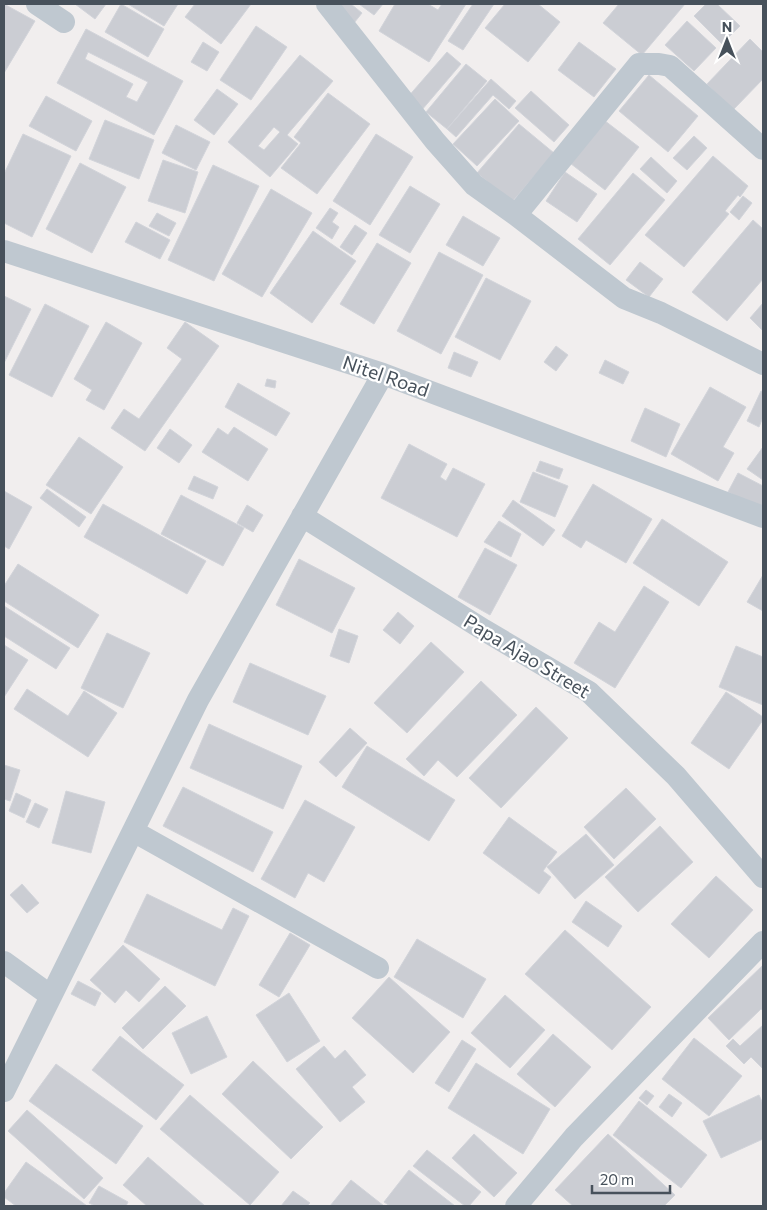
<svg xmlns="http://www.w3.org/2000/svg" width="767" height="1210" font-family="Commissioner,sans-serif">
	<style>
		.building { fill: #cbcdd3; stroke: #d2d4da; fill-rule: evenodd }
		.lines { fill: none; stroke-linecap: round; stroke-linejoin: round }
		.street { stroke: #bfc8d0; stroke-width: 22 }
		.labels { text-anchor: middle; stroke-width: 4.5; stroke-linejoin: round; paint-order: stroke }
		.street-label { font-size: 19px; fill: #47515b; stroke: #fff }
	</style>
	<rect width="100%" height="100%" fill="#f1eeee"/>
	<path class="building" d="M4,4L35,21L4,73Z
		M75,4H106L95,19Z
		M121,4L164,29L148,57L105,32Z
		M128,4H178L164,26Z
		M195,4H251L221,44L185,17Z
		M332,4H351L362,13L354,23Z
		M359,4H383L374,15Z
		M395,4H428L438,10L442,4H466L429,62L379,31Z
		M473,4H494L463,50L448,41Z
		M505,4H538L560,22L528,62L485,28Z
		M619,4H685L642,55L603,23Z
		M706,4H717L740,26L722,44L694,16Z
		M687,21L716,48L694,71L665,45Z
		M256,26L287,47L251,100L220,80Z
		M86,29L183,81L154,135L57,83ZM88,52L148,82L137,102L126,97L133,84L85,59Z
		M750,39L763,52V79L733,110L707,84Z
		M203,42L219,52L207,71L191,62Z
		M579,42L616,69L594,97L558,70Z
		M447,52L461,64L421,111L407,98Z
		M300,55L333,81L287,135L298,144L270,177L228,142ZM274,127L280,132L264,150L258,146Z
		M466,64L487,81L447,129L426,112Z
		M649,75L698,116L668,152L619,111Z
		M491,79L516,101L509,109L493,95L456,137L447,129Z
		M217,89L238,104L214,135L194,120Z
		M531,91L569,125L554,142L515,108Z
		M328,93L370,124L317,194L281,168L301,143L294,137Z
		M46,96L92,121L76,151L29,126Z
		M495,99L519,121L477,166L453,144Z
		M600,117L639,147L605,190L566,160Z
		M105,120L154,140L139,179L89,159Z
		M519,124L554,153L512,202L477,173Z
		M176,125L210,142L196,170L162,153Z
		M23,134L71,156L32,237L4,223V174Z
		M376,134L413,157L370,225L333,201Z
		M694,136L707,148L687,170L673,158Z
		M713,156L748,186L740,197L738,195L725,211L729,214L684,267L645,235Z
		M651,157L677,181L667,193L640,169Z
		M163,160L198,172L185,213L148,201Z
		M80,163L126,187L92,253L46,229Z
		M213,165L259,186L214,281L168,260Z
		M565,172L597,194L577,222L546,201Z
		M633,173L665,200L610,265L578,239Z
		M410,186L440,204L410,253L379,235Z
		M271,189L312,213L262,297L222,274Z
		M743,196L752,203L739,220L730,212Z
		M330,208L338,213L332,222L339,227L332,239L316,228Z
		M157,213L176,223L169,236L149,226Z
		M463,216L500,238L483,266L446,245Z
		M753,220L763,229V279L727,321L692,292Z
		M136,222L170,240L160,259L125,242Z
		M355,225L367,233L352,255L340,247Z
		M313,231L356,261L312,323L270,293Z
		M377,243L411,263L374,324L340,304Z
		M439,252L483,275L441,354L397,331Z
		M640,262L663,279L649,297L626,280Z
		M486,278L531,301L500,360L455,337Z
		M4,296L31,309L4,363Z
		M763,303V331L750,318Z
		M45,304L89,326L52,397L9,375Z
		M106,322L142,343L104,410L86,400L92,390L74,379Z
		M185,322L219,346L145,451L111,428L124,409L139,419L182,359L167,348Z
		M556,346L568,355L556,371L544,362Z
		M454,352L478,362L471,377L448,368Z
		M605,360L629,372L623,384L599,373Z
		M267,379L276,381L275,388L265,386Z
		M238,383L290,413L276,436L225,407Z
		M710,387L746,407L723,447L734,453L718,481L671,454Z
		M761,391L763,392V417L759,427L747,421Z
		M645,408L680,424L666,457L631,441Z
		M234,427L268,449L248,481L202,452L218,428L228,435Z
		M170,429L192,445L179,463L157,448Z
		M79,437L123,467L91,514L46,485Z
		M409,444L447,464L440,477L446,481L453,468L485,484L457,537L381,498Z
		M763,447V480L747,469Z
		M540,461L563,469L559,479L536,471Z
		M533,472L568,486L555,517L520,502Z
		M738,473L763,486V510L728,492Z
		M194,476L218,487L213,499L188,489Z
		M593,484L652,519L626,563L586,540L581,548L562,536Z
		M47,489L86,517L79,527L40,498Z
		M4,491L32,507L9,549L4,546Z
		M181,495L244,528L223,566L161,534Z
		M513,500L555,530L543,546L502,516Z
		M103,504L206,561L187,594L84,537Z
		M247,505L263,515L253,532L237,523Z
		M662,519L728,562L699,606L633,563Z
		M499,521L521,534L511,557L484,542Z
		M485,548L517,565L490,615L458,597Z
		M299,559L355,588L332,633L276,605Z
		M18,564L99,615L78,648L4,601V586Z
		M763,575V611L747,602Z
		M644,586L669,602L615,688L574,663L599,622L615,632Z
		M4,606L70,648L56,669L4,636Z
		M398,612L414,626L400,644L383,630Z
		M339,629L358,636L349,663L330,656Z
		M107,633L150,653L123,708L81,688Z
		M431,642L464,672L407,733L374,703Z
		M4,645L28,660L4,697Z
		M736,646L763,657V705L719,687Z
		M250,663L326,696L308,735L233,702Z
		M481,681L517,715L457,777L438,760L424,776L406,759Z
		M27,689L68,716L84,691L117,713L88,757L14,709Z
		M726,692L763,717V720L729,769L691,743Z
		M536,707L568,738L501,808L469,778Z
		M209,724L302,766L283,809L190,768Z
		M350,728L367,743L336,777L319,762Z
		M367,746L455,800L429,841L342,787Z
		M4,765L20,770L10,801L4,799Z
		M183,787L273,832L253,872L163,826Z
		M626,788L656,819L614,859L584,827Z
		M66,791L105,802L91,853L52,843Z
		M16,793L31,800L24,818L9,811Z
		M305,800L355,827L324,882L308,873L295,898L261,879Z
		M35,803L48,809L39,828L26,822Z
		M509,817L557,852L543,871L551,877L539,894L483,853Z
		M660,826L693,862L638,912L605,877Z
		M586,834L614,865L575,899L547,867Z
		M716,876L753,910L709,958L671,924Z
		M22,884L39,903L27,913L10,895Z
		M147,894L222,930L233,908L249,916L215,986L124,942Z
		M586,901L622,926L608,947L572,922Z
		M565,930L651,1007L612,1050L525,974Z
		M290,933L310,945L279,997L259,985Z
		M417,939L486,979L463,1018L394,977Z
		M123,945L160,979L139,1002L126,990L115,1003L90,980Z
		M763,965V1011L761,1009L729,1040L708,1018Z
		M389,977L450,1032L413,1073L352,1018Z
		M78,981L101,993L95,1006L71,994Z
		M165,986L186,1006L143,1049L122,1028Z
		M289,993L320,1041L287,1062L256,1015Z
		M505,995L545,1030L510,1068L471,1033Z
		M207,1016L227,1057L191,1074L172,1033Z
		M763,1025V1069L751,1057L744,1064L726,1046L733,1039L740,1046Z
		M553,1034L591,1067L555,1107L517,1074Z
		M120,1036L184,1085L156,1120L92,1070Z
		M694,1038L742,1076L709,1116L662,1079Z
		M462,1040L476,1049L449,1092L435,1083Z
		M324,1046L335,1059L345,1050L366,1075L352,1087L365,1102L340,1122L296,1069Z
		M253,1061L323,1127L291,1159L222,1094Z
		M476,1063L550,1109L523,1154L448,1108Z
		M56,1064L143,1126L116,1164L29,1101Z
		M646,1090L654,1096L647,1105L639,1098Z
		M669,1094L682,1103L672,1117L659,1107Z
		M190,1095L279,1172L250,1205L160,1129Z
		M759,1095L763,1104V1139L721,1158L703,1121Z
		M639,1101L707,1155L681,1188L613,1135Z
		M27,1110L103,1178L84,1199L8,1131Z
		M474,1134L517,1173L494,1197L452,1158Z
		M608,1134L675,1195L664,1206H573L555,1190Z
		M427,1150L481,1192L469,1206H465L413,1166Z
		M148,1157L205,1206H147L123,1185Z
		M26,1162L75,1197L87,1206H16L4,1197V1193Z
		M409,1170L455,1206H390L384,1202Z
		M351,1180L384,1206H330Z
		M99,1186L128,1202L126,1206H95L89,1203Z
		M293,1191L310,1203L307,1206H281Z"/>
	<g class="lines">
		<path class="street" d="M37,4L64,22
			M327,4L435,141L474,185L516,215L624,298L661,313L763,364
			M516,215L639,64H659L670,66L763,149
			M4,251L383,374L763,517
			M302,516L484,630L589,692L676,776L763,877
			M133,831L378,968
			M4,962L51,996
			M4,1091L198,700L383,374
			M516,1206L574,1137L763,942"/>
	</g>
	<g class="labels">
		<g class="street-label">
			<text transform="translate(386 376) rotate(19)" y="7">Nitel Road</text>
			<text transform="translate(527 656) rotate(31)" y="7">Papa Ajao Street</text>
		</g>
	</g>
	<rect width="767" height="1210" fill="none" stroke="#47515b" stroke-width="10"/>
	<g transform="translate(727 40)" stroke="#ffffff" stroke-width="4" paint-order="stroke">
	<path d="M0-4L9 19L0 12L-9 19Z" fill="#47515b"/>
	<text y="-8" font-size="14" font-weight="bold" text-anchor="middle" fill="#47515b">N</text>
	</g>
	<path d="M592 1185v8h78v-8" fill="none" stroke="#47515b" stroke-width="2.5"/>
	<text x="600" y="1185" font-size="15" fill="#47515b" stroke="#ffffff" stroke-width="4" paint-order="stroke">20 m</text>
</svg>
